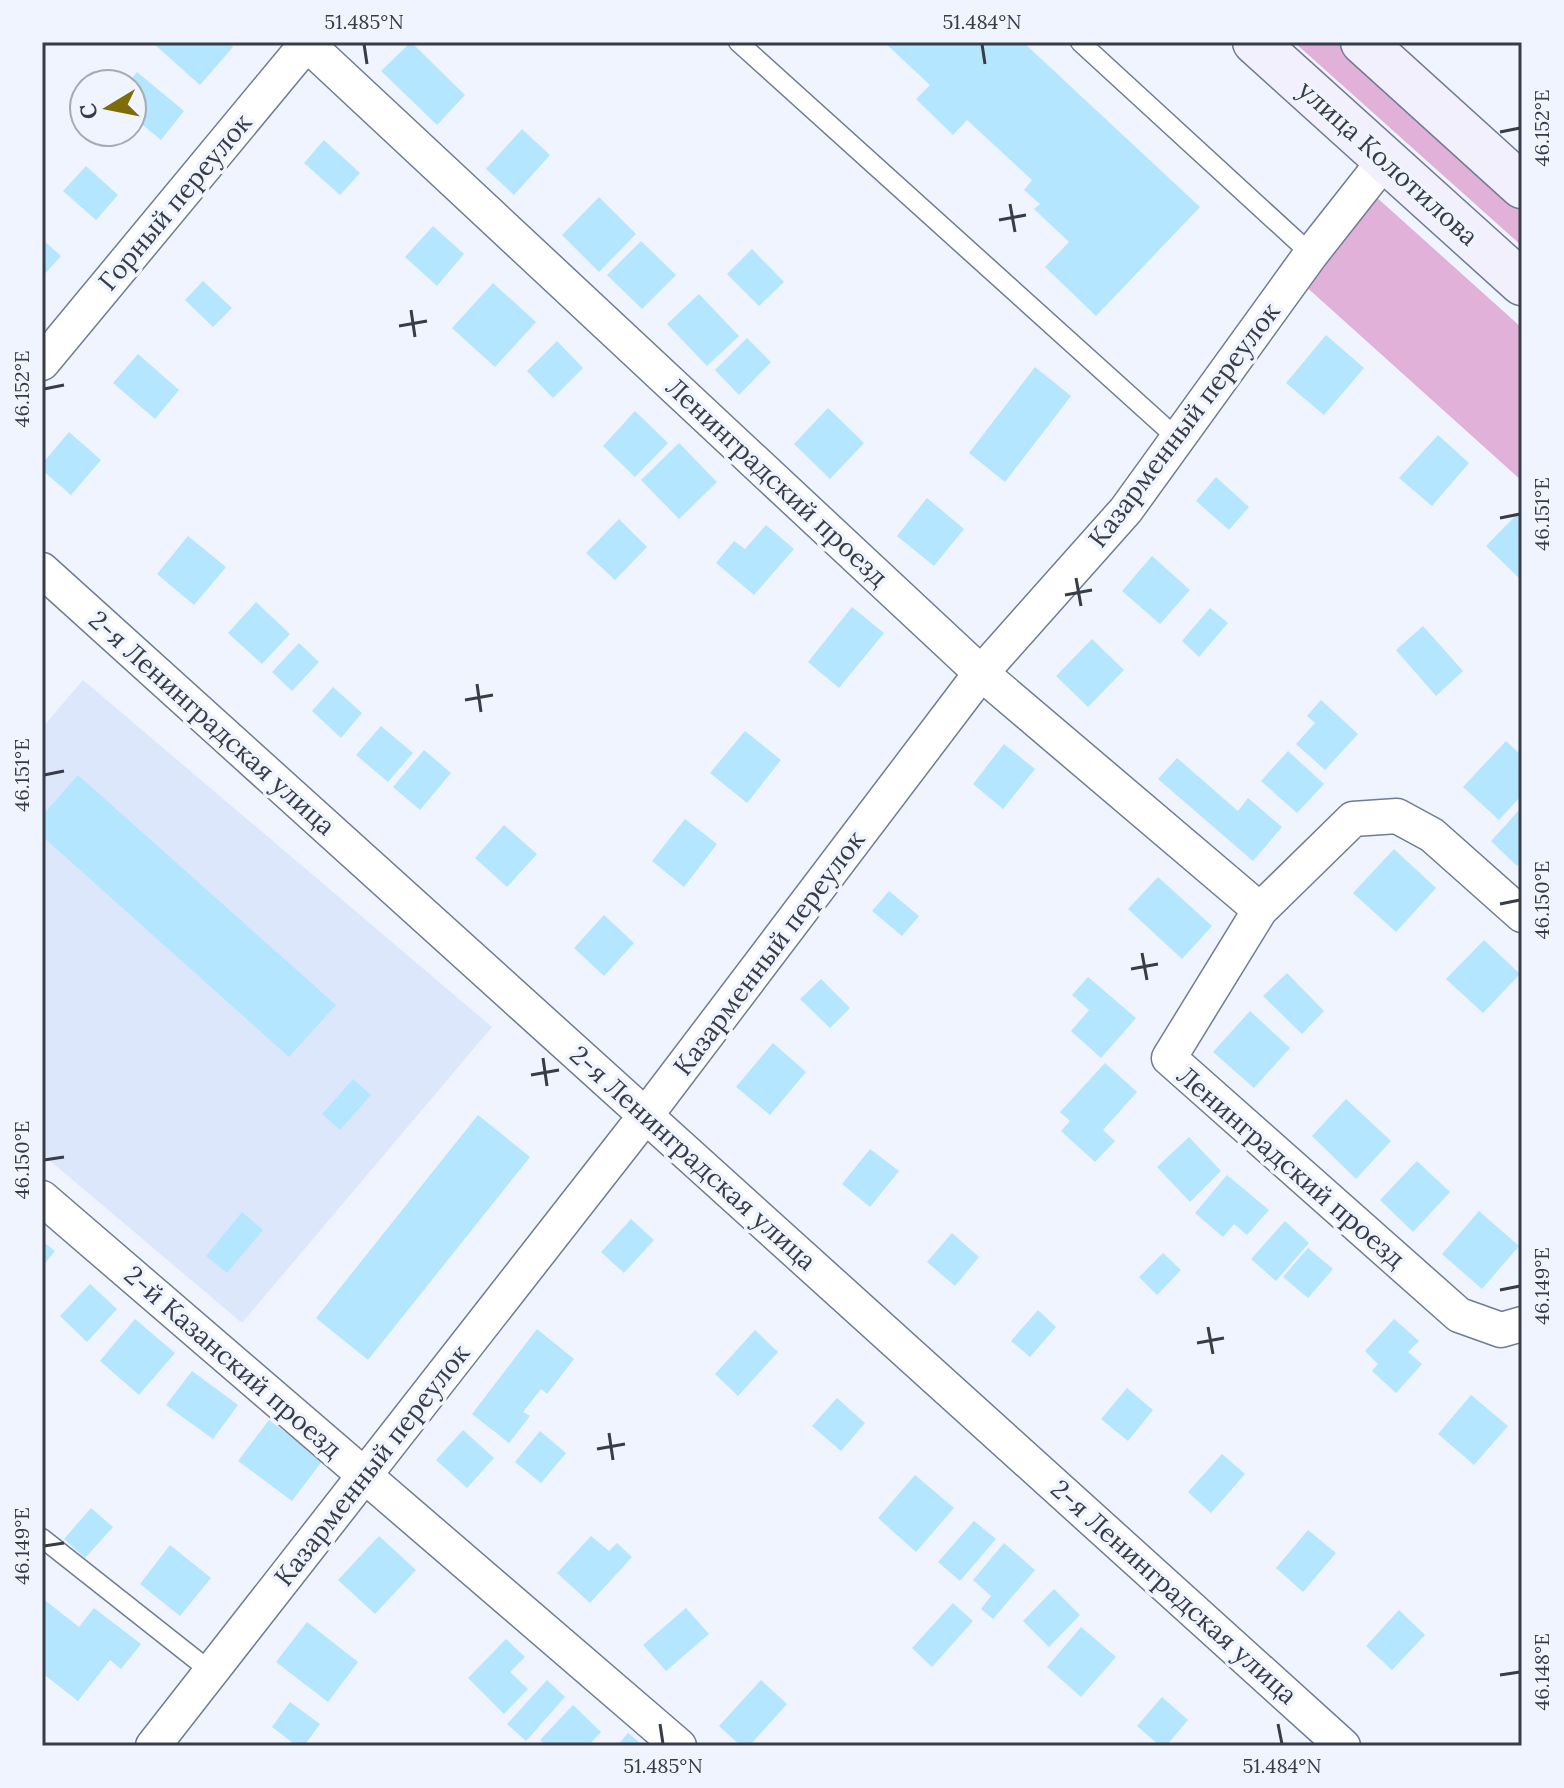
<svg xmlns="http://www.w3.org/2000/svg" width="1564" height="1788" font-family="Lora,serif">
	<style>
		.built { fill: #dde7fc }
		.green { fill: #e1b1da }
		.building { fill: #b5e6ff }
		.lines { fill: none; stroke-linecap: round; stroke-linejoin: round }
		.lane-casing { stroke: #707c94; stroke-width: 21 }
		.street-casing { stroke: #707c94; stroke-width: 37 }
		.secondary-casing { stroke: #707c94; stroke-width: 47 }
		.lane { stroke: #fff; stroke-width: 18 }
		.street { stroke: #fff; stroke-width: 34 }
		.secondary { stroke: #f3f0fd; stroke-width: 44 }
		.ticks { fill: none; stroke: #373c46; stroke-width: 3 }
		.labels { text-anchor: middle; stroke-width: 7; stroke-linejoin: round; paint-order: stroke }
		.street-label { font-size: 26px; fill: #373c46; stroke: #eff4ff }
		.neatline { fill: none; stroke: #373c46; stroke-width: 3 }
		.ticks-label { font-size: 20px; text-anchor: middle; fill: #373c46 }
	</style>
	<rect width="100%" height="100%" fill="#eff4ff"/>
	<path class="built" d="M83,680L492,1027L242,1323L42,1154V728Z"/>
	<path class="green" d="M1294,42H1339L1522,205V246Z
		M1374,195L1522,328V481L1302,283Z"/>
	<path class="building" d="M156,42H226L233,47L200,85L154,44Z
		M411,42L465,95L437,125L381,71Z
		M884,42H1023L1200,207L1096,316L1045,267L1069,242L1034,209L1040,204L1024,190L1032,180L967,120L953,135L916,99L930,85Z
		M137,72L184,111L161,140L132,116V84H127Z
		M522,129L550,155L514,195L486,169Z
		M324,140L360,173L340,195L304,163Z
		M86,166L118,195L96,220L63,191Z
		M599,197L636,234L599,272L562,235Z
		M433,226L464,254L437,286L405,257Z
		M42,239L61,256L42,277Z
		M641,241L676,275L642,309L607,275Z
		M752,249L784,282L759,306L727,274Z
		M203,281L232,308L213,327L185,300Z
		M493,283L536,322L495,367L452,328Z
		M699,294L739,336L707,366L667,324Z
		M1326,335L1364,368L1324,415L1286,383Z
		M747,338L771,362L739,395L715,370Z
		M557,341L583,368L553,398L527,371Z
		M138,354L179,390L155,419L113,383Z
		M1035,367L1071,396L1005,482L969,453Z
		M828,408L864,443L830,479L794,444Z
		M635,411L668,443L635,477L603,446Z
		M69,432L101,460L71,495L42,470V464Z
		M1438,435L1469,463L1432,506L1399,478Z
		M679,443L717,482L679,519L641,480Z
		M1216,477L1249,507L1229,530L1196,501Z
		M927,498L964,529L934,566L897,536Z
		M1522,509V581L1486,546Z
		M619,519L647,547L615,580L586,553Z
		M766,525L794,549L754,595L716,563L734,541L745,549Z
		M188,536L226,567L194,605L157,574Z
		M1152,556L1190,590L1160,624L1122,591Z
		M256,602L290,634L262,664L228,633Z
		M852,607L884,633L839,688L808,662Z
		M1210,608L1228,623L1199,657L1182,641Z
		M1423,626L1463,671L1436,696L1396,650Z
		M1092,639L1124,670L1088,707L1056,676Z
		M299,643L319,662L292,691L272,672Z
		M333,687L362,713L341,738L312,711Z
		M1321,700L1358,734L1325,770L1296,744L1315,723L1307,716Z
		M381,726L413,753L388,782L356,755Z
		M745,731L781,760L747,803L710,773Z
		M1506,741L1522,756V795L1499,820L1463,787Z
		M1004,744L1035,769L1003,809L973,784Z
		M424,750L451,773L420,810L393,787Z
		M1288,751L1324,784L1297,813L1261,781Z
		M1177,758L1238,811L1248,798L1282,827L1253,861L1158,779Z
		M78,775L336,1005L289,1057L42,836V816Z
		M1522,807V861L1517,866L1491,841Z
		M685,819L717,844L684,887L652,861Z
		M504,825L537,854L507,887L475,858Z
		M1394,849L1436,888L1396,932L1353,893Z
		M1158,877L1212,926L1182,959L1128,909Z
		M889,891L919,916L902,936L872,911Z
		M604,915L634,943L604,976L574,948Z
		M1484,940L1520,974L1483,1013L1446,979Z
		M1287,973L1324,1011L1302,1034L1263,996Z
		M1088,977L1136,1018L1101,1058L1071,1031L1089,1010L1072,995Z
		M821,979L850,1008L830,1028L800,999Z
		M1250,1011L1290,1048L1254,1088L1213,1052Z
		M773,1043L806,1072L770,1115L736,1087Z
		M1105,1063L1137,1092L1103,1130L1115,1141L1095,1162L1061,1131L1070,1121L1060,1112Z
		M353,1079L371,1095L340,1130L322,1114Z
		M1346,1099L1391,1141L1356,1179L1312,1136Z
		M478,1115L530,1157L368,1360L316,1318Z
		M1189,1137L1221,1171L1190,1202L1157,1167Z
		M870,1149L899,1171L870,1207L842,1184Z
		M1417,1161L1450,1192L1413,1232L1380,1200Z
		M1227,1175L1269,1210L1247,1235L1234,1224L1223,1237L1195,1213Z
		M1479,1211L1519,1246L1482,1289L1442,1254Z
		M242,1212L263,1230L227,1273L206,1256Z
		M631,1219L654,1240L624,1273L601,1252Z
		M1285,1221L1309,1243L1276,1281L1251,1259Z
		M952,1233L979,1257L955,1286L927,1262Z
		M42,1241L55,1251L42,1267Z
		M1308,1248L1333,1269L1308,1298L1283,1277Z
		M1163,1253L1181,1270L1157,1295L1139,1277Z
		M90,1284L117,1309L87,1342L60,1316Z
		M1038,1310L1056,1327L1030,1357L1011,1341Z
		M135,1319L175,1353L139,1395L100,1361Z
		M1394,1319L1419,1341L1408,1352L1422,1364L1396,1393L1372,1371L1378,1364L1365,1351Z
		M537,1329L574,1359L547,1394L541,1389L523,1412L530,1416L509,1443L472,1414Z
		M755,1330L778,1352L738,1396L715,1374Z
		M192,1371L238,1405L213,1439L166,1405Z
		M1127,1388L1153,1410L1128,1441L1101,1419Z
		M1471,1395L1508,1426L1474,1465L1438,1434Z
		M837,1398L865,1423L841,1451L812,1426Z
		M269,1420L323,1460L292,1501L238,1461Z
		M463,1430L494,1458L467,1488L436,1460Z
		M540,1431L566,1453L541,1483L515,1462Z
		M1222,1454L1245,1474L1211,1513L1188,1492Z
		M915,1475L954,1508L916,1552L878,1518Z
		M91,1508L113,1527L85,1558L64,1539Z
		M974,1521L996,1539L960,1581L938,1562Z
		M1308,1530L1336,1553L1303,1592L1276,1568Z
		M379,1536L416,1570L375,1614L338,1580Z
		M591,1536L609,1551L617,1543L632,1557L590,1603L557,1573Z
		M1004,1543L1035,1570L993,1619L981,1609L991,1596L973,1580Z
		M170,1545L211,1578L180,1616L140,1584Z
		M1054,1589L1080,1615L1049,1647L1023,1621Z
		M42,1598L79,1627L94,1608L141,1644L121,1669L110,1660L78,1701L42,1673Z
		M953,1603L973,1621L932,1667L912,1648Z
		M686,1608L709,1634L666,1671L643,1645Z
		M1399,1610L1425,1635L1392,1670L1366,1646Z
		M307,1622L358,1662L328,1702L276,1662Z
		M1081,1627L1116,1657L1081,1697L1047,1667Z
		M506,1639L525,1657L510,1672L528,1689L504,1714L468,1678Z
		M547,1680L565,1697L526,1741L507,1724Z
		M761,1680L787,1704L749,1746H741L719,1726Z
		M1162,1697L1188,1720L1166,1746H1160L1137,1726Z
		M290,1702L320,1724L304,1746H297L272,1727Z
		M573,1705L601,1732L588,1746H547L540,1740Z
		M628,1733L644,1746H617Z"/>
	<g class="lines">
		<defs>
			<path id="lane" d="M738,42L1178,439
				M1080,42L1311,254
				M42,1538L209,1670"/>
			<path id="street" d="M305,42L981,673L1260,910L1169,1058L1459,1315L1501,1330L1522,1324
				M42,363L308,42
				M42,570L1343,1746
				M1260,910L1353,819L1397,816L1432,835L1522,915
				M42,1198L679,1746
				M153,1746L646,1115L981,673L1126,510L1311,254L1385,160"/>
			<path id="secondary" d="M1255,42L1522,283
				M1363,42L1522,186"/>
		</defs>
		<use href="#lane" class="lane-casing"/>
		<use href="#street" class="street-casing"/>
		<use href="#secondary" class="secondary-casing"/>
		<use href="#lane" class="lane"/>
		<use href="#street" class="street"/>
		<use href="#secondary" class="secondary"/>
	</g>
	<path class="ticks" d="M364,44L367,64M982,44L985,64M1500,132L1520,128M1010,204L1015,232M999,220L1026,215M411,310L415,337M399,326L427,321M44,389L64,385M1500,518L1520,514M1076,578L1081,606M1065,595L1092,590M477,684L481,712M465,700L493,695M44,775L64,771M1500,904L1520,900M1142,953L1147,980M1131,969L1158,964M543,1058L547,1086M531,1075L559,1070M44,1160L64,1157M1500,1290L1520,1286M1208,1327L1213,1354M1197,1343L1224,1338M609,1433L613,1460M597,1449L625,1444M44,1546L64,1543M1500,1675L1520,1672M660,1724L663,1744M1278,1724L1282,1744"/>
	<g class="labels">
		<g class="street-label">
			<text transform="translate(1388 163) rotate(42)" y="9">улица Колотилова</text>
			<text transform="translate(175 202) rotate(-50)" y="9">Горный переулок</text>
			<text transform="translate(1184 425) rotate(-53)" y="9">Казарменный переулок</text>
			<text transform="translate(777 482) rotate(43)" y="9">Ленинградский проезд</text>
			<text transform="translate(212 723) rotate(42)" y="9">2-я Ленинградская улица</text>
			<text transform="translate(769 953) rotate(-53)" y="9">Казарменный переулок</text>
			<text transform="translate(693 1158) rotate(42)" y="9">2-я Ленинградская улица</text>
			<text transform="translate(1291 1167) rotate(41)" y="9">Ленинградский проезд</text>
			<text transform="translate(233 1362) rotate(41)" y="9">2-й Казанский проезд</text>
			<text transform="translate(372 1465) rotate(-52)" y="9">Казарменный переулок</text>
			<text transform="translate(1174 1592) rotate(42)" y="9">2-я Ленинградская улица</text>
		</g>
	</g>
	<rect width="1564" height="1788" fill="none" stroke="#eff4ff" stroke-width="88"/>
	<g transform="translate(108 108) rotate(260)"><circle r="38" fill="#eff4ff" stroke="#a5aab5" stroke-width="2"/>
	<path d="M0-6L14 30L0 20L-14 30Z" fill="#7e6c06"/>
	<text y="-12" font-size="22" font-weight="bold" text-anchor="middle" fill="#373c46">С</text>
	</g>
	<rect x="44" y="44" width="1476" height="1700" class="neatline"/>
	<g class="ticks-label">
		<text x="364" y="29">51.485°N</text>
		<text x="982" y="29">51.484°N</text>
		<text transform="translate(1542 128) rotate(-90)" y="7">46.152°E</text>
		<text transform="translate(22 389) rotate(-90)" y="7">46.152°E</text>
		<text transform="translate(1542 514) rotate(-90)" y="7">46.151°E</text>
		<text transform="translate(22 775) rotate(-90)" y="7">46.151°E</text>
		<text transform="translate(1542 900) rotate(-90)" y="7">46.150°E</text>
		<text transform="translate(22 1160) rotate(-90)" y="7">46.150°E</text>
		<text transform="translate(1542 1286) rotate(-90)" y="7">46.149°E</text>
		<text transform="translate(22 1546) rotate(-90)" y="7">46.149°E</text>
		<text transform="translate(1542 1672) rotate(-90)" y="7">46.148°E</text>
		<text x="663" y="1773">51.485°N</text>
		<text x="1282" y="1773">51.484°N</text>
	</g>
</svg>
